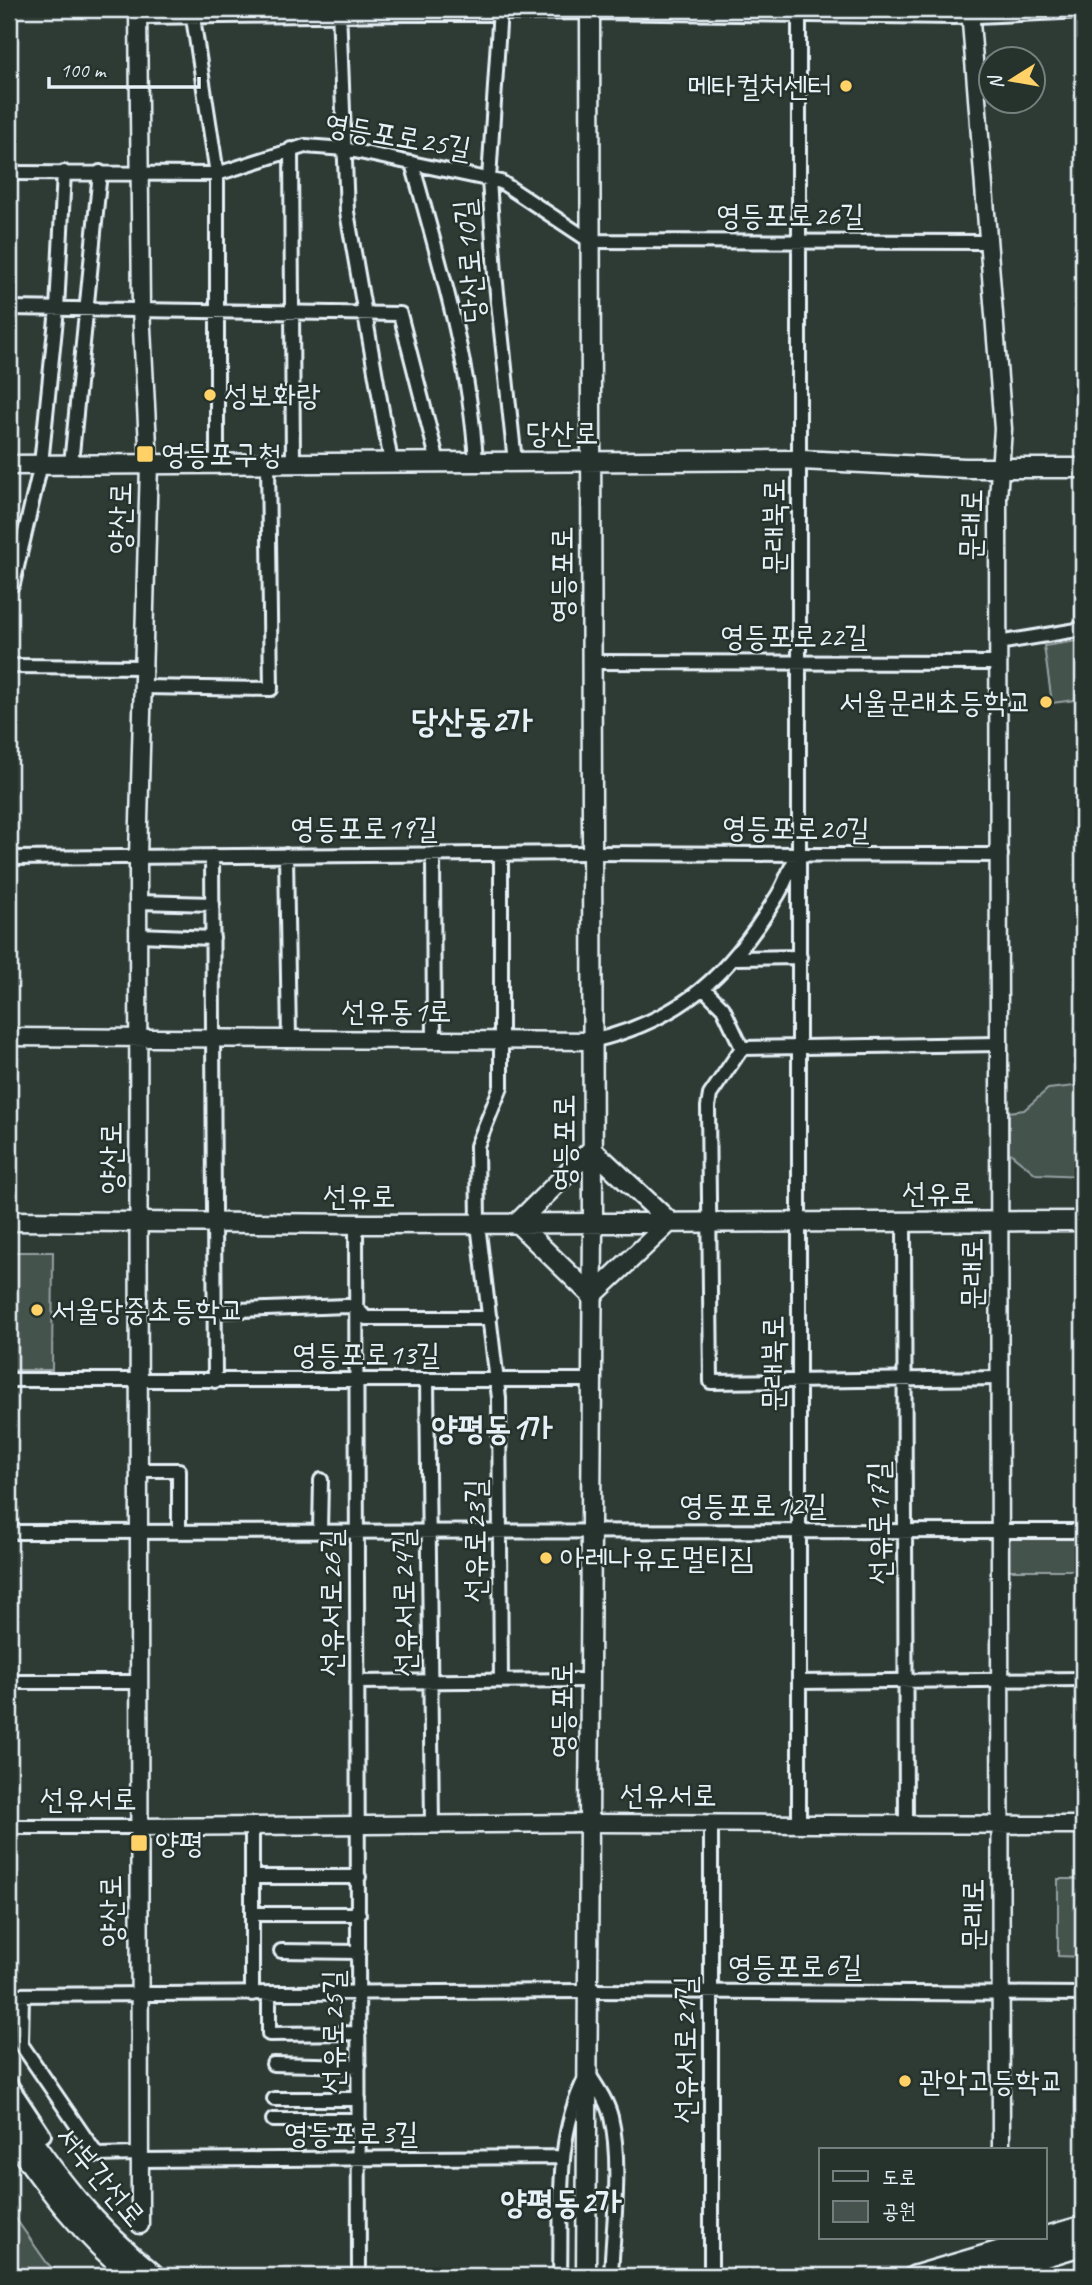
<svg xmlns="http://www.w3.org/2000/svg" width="1092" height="2285" font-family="Caveat,'Poor Story',sans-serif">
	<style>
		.green { fill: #45524e; stroke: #96a2a3; stroke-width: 2 }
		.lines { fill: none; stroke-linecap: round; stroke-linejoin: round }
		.minor-casing { stroke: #e8f1f8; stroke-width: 18 }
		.tertiary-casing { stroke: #e8f1f8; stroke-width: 21 }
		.secondary-casing { stroke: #e8f1f8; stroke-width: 23 }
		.primary-casing { stroke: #e8f1f8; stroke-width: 24 }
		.minor { stroke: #26332d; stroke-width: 12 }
		.tertiary { stroke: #26332d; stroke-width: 16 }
		.secondary { stroke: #26332d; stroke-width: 18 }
		.primary { stroke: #26332d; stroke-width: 19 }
		.poi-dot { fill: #ffd166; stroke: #26332d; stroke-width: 2.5 }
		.labels { text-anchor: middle; stroke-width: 5; stroke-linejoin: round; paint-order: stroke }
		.poi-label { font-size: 30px; fill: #e8f1f8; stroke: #26332d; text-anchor: start }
		.street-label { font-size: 30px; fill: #e8f1f8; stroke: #26332d }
		.quarter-label { font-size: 33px; font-weight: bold; fill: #e8f1f8; stroke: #26332d }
	</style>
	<rect width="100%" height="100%" fill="#2e3b35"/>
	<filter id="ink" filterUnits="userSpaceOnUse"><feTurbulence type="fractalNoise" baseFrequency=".0143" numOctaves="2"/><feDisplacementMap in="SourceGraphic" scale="14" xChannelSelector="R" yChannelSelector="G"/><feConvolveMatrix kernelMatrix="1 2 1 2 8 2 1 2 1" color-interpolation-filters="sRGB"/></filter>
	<g filter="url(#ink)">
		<path class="green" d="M1083,561V623L1075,625V562Z
			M1083,640V699L1052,703L1044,646Z
			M1083,1085V1176L1036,1174L1009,1152V1112L1024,1110L1048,1089Z
			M9,1252H53L52,1370H9Z
			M1008,1535H1083V1570H1008Z
			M1058,1879H1083V1957L1058,1956Z
			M9,2209L47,2263L61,2276H9Z"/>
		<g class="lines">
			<defs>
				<path id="minor" d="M339,9L347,212L391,462
					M500,9L489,179L495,274L515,462
					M192,11L217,174V464
					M138,17L590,12L954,17L1083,11
					M291,149L293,463
					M412,163C439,261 470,361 476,462
					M9,173L217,174L305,146L345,149L501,182L590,241L989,242
					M9,308L400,314L438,462
					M71,464L100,172
					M9,584H13L41,464L57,309L64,172
					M998,643L1083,629
					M590,662L998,663
					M9,666L145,667
					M144,687L271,689L268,463
					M433,854L434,1040
					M286,855L289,1038
					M212,856L215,1381
					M9,858L591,853L1001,855
					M138,902L213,904
					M139,935L213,938
					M735,958L800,957
					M704,989L723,1008L742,1048
					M592,1041C681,1020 729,975 776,898C785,885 789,868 798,855
					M742,1048L710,1095L708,1107L711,1382L1000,1378
					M742,1048L1000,1044
					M904,1221L906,1824
					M356,1224L359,2276
					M214,1311L347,1306L356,1307L366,1318H490
					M9,1380H591
					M427,1380L432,1824
					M140,1470H179V1531
					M320,1531L321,1480
					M9,1532L1083,1531
					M501,1681L499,1398L478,1224L477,1146L501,1087V854
					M9,1682H140
					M357,1682L589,1680
					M799,1682L1083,1679
					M711,1823V2276
					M799,1824V9
					M252,1826V1994
					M9,1827H138
					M252,1877H359
					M252,1914H359
					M281,1951L359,1952
					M269,1994V2034L359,2033
					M9,1995L589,1991L1083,1994
					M22,1995L21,2044L97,2155L139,2154
					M273,2064L359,2066
					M588,2073C597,2087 607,2101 611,2117C622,2163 613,2228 611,2276
					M9,2082L44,2135
					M274,2099H359
					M273,2120H359
					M139,2160L563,2157
					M560,2276C562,2208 554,2138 586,2077"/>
				<path id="tertiary" d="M138,9L141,309L149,464L138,857L140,2225
					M970,9L1003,429L998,498L1001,2150
					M9,1037L592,1041
					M138,1827L591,1823L1083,1825"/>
				<path id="secondary" d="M9,465L801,460L965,468H1083
					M592,1149L670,1222L592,1296L517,1223Z
					M9,1221L370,1224L1083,1221
					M586,2276L593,1223L590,9"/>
				<path id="primary" d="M9,2108C56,2176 91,2224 156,2276
					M9,2134C46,2186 83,2237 133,2276
					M1045,2237L1083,2226
					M914,2276L1044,2238
					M981,2276L1083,2245"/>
			</defs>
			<use href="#minor" class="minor-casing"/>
			<use href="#tertiary" class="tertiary-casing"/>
			<use href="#secondary" class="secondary-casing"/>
			<use href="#primary" class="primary-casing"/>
			<use href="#minor" class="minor"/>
			<use href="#tertiary" class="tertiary"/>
			<use href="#secondary" class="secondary"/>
			<use href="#primary" class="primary"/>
		</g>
	</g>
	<g class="poi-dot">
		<circle cx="846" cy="86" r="7"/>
		<circle cx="210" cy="395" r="7"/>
		<rect x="136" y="445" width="18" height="18" rx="3.5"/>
		<circle cx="1046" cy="702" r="7"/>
		<circle cx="37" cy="1310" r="7"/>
		<circle cx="546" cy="1558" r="7"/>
		<rect x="130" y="1834" width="18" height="18" rx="3.5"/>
		<circle cx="905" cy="2081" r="7"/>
	</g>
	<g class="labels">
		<g class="poi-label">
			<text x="832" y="96" text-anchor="end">메타컬처센터</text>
			<text x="224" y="405">성보화랑</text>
			<text x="161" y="464">영등포구청</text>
			<text x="1032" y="712" text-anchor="end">서울문래초등학교</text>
			<text x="51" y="1320">서울당중초등학교</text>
			<text x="560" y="1568">아레나유도멀티짐</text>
			<text x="155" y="1853">양평</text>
			<text x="919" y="2091">관악고등학교</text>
		</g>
		<g class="street-label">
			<text transform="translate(398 136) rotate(10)" y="10">영등포로25길</text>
			<text x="790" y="225">영등포로26길</text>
			<text transform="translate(469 261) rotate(-95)" y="10">당산로10길</text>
			<text x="562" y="443">당산로</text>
			<text transform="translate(120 518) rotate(-89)" y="10">양산로</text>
			<text transform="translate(971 525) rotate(-89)" y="10">문래로</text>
			<text transform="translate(774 527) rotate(-90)" y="10">문래북로</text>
			<text transform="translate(562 575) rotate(-90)" y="10">영등포로</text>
			<text x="794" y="646">영등포로22길</text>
			<text x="364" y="838">영등포로19길</text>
			<text transform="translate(796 828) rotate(1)" y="10">영등포로20길</text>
			<text x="396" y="1021">선유동1로</text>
			<text transform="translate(564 1143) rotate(-90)" y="10">영등포로</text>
			<text transform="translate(111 1158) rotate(-90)" y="10">양산로</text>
			<text x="938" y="1203">선유로</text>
			<text x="359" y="1206">선유로</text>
			<text transform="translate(972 1274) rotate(-90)" y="10">문래로</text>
			<text x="366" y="1364">영등포로13길</text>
			<text transform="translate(773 1364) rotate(-90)" y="10">문래북로</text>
			<text x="753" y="1515">영등포로12길</text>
			<text transform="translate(879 1523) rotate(-91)" y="10">선유로17길</text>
			<text transform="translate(475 1541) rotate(-90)" y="10">선유로23길</text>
			<text transform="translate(331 1603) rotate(-90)" y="10">선유서로26길</text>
			<text transform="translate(404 1603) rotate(-91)" y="10">선유서로24길</text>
			<text transform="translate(562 1710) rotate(-90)" y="10">영등포로</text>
			<text x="668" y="1805">선유서로</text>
			<text x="88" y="1809">선유서로</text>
			<text transform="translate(111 1911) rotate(-91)" y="10">양산로</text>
			<text transform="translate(973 1915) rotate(-90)" y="10">문래로</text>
			<text x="795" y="1976">영등포로6길</text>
			<text transform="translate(333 2032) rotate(-90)" y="10">선유로25길</text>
			<text transform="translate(685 2050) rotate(-90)" y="10">선유서로21길</text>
			<text x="351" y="2143">영등포로3길</text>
			<text transform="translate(101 2176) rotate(50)" y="10">서부간선로</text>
		</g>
		<g class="quarter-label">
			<text x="472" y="732">당산동2가</text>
			<text x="492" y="1439">양평동1가</text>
			<text x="561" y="2213">양평동2가</text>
		</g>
	</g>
	<rect width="1092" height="2285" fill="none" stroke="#26332d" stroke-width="35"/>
	<rect x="18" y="18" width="1057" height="2250" fill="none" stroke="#e8f1f8" stroke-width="2.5" filter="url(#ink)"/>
	<rect x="819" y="2148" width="228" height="91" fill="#26332d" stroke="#747f7e" stroke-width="2"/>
	<rect x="833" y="2171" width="35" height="10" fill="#26332d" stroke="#747f7e" stroke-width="2"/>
	<text x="882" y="2184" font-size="21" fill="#e8f1f8">도로</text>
	<rect x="833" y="2201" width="35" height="21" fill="#45524e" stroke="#747f7e" stroke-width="2"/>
	<text x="882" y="2218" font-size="21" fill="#e8f1f8">공원</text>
	<g transform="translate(1012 80) rotate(259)"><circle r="33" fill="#26332d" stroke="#747f7e" stroke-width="2"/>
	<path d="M0-5L12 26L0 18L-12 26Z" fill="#ffd166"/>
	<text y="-10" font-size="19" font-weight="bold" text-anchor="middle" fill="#e8f1f8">N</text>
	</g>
	<path d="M49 77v10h150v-10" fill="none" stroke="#e8f1f8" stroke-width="3.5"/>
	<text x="60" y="77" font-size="21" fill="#e8f1f8" stroke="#26332d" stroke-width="5" paint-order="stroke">100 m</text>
</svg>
